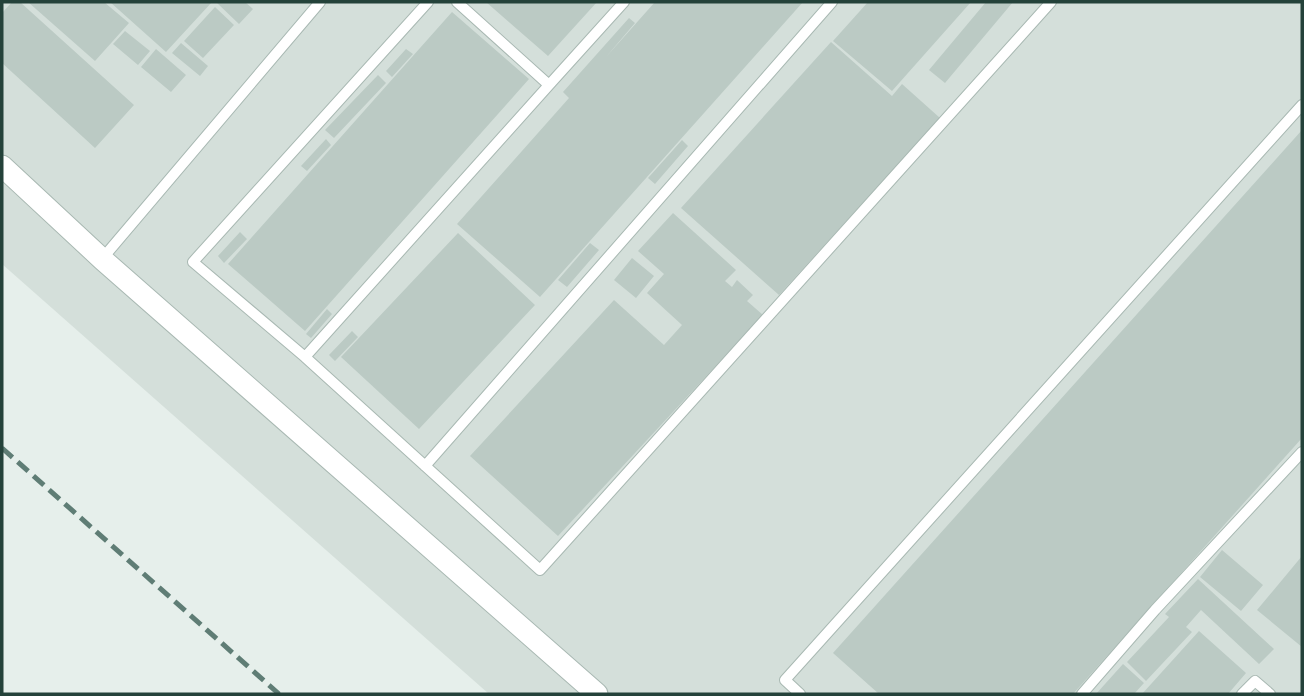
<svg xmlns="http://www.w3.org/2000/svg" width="1304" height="696" font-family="'Space Grotesk',sans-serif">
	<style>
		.built { fill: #d4dfda }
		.building { fill: #bbcac4 }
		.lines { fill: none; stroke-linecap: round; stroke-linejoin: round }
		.service-casing { stroke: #a8b8b2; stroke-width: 12 }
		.minor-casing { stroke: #a8b8b2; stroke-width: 23 }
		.service { stroke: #fff; stroke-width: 10 }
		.minor { stroke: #fff; stroke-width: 21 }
		.rail { stroke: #5f7d75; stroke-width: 5; stroke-dasharray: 14 7; stroke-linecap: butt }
	</style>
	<rect width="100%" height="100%" fill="#e6efeb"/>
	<path class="built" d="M2,2H1302V694H489L2,264Z"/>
	<path class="building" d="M12,2H20L134,105L95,148L2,63V13Z
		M28,2H104L129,23L95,61Z
		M110,2H212L166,52Z
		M216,2H245L253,9L239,24Z
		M486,2H597L548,56Z
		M655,2H803L540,297L457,224L569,98L563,92L629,18L635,23L606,57Z
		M868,2H971L892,91L833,41Z
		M986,2H1013L945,83L929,70Z
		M215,7L234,25L203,58L184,41Z
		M452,12L529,79L305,331L228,264Z
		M125,31L150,51L138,65L113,44Z
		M831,42L892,96L902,84L940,118L779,295L681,208Z
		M181,43L208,66L200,76L172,53Z
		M156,49L186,75L171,92L141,67Z
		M406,49L413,54L392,77L386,71Z
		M378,75L386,83L334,138L325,130Z
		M1302,130V438L1073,694H879L833,653Z
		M326,139L331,145L307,171L301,166Z
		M682,140L688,146L655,184L648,178Z
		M673,213L736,270L725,281L732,287L737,280L753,295L747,301L763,315L558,536L470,456L614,300L664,345L682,325L647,293L664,274L638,251Z
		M240,232L247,239L224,263L218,256Z
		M458,233L535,305L419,429L341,357Z
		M590,243L599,250L567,287L558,280Z
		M632,258L654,276L636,298L614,280Z
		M327,309L332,314L311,338L306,334Z
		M352,331L358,337L335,361L329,355Z
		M1222,550L1263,585L1241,611L1200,577Z
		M1302,556V647L1257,610Z
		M1198,579L1274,649L1259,664L1201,610L1186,627L1192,632L1146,681L1127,662L1169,617L1165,614Z
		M1199,631L1246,673L1228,694H1142Z
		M1123,664L1144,683L1134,694H1096Z"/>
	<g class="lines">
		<defs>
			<path id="service" d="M428,2L193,262L305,357L540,570L1051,2
				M549,85L624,2
				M102,259L320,2
				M305,357L549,85L457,2
				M425,466L832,2
				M800,694L785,680L1302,105
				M1082,694L1155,610L1302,452
				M1242,694L1255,681L1270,694"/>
			<path id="minor" d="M2,166L102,259L597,694"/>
		</defs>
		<use href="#service" class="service-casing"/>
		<use href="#minor" class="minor-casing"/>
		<use href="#service" class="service"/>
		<use href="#minor" class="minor"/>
		<path class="rail" d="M2,448L279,694"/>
	</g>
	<rect width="1304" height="696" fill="none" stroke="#24423a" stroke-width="7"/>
</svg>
